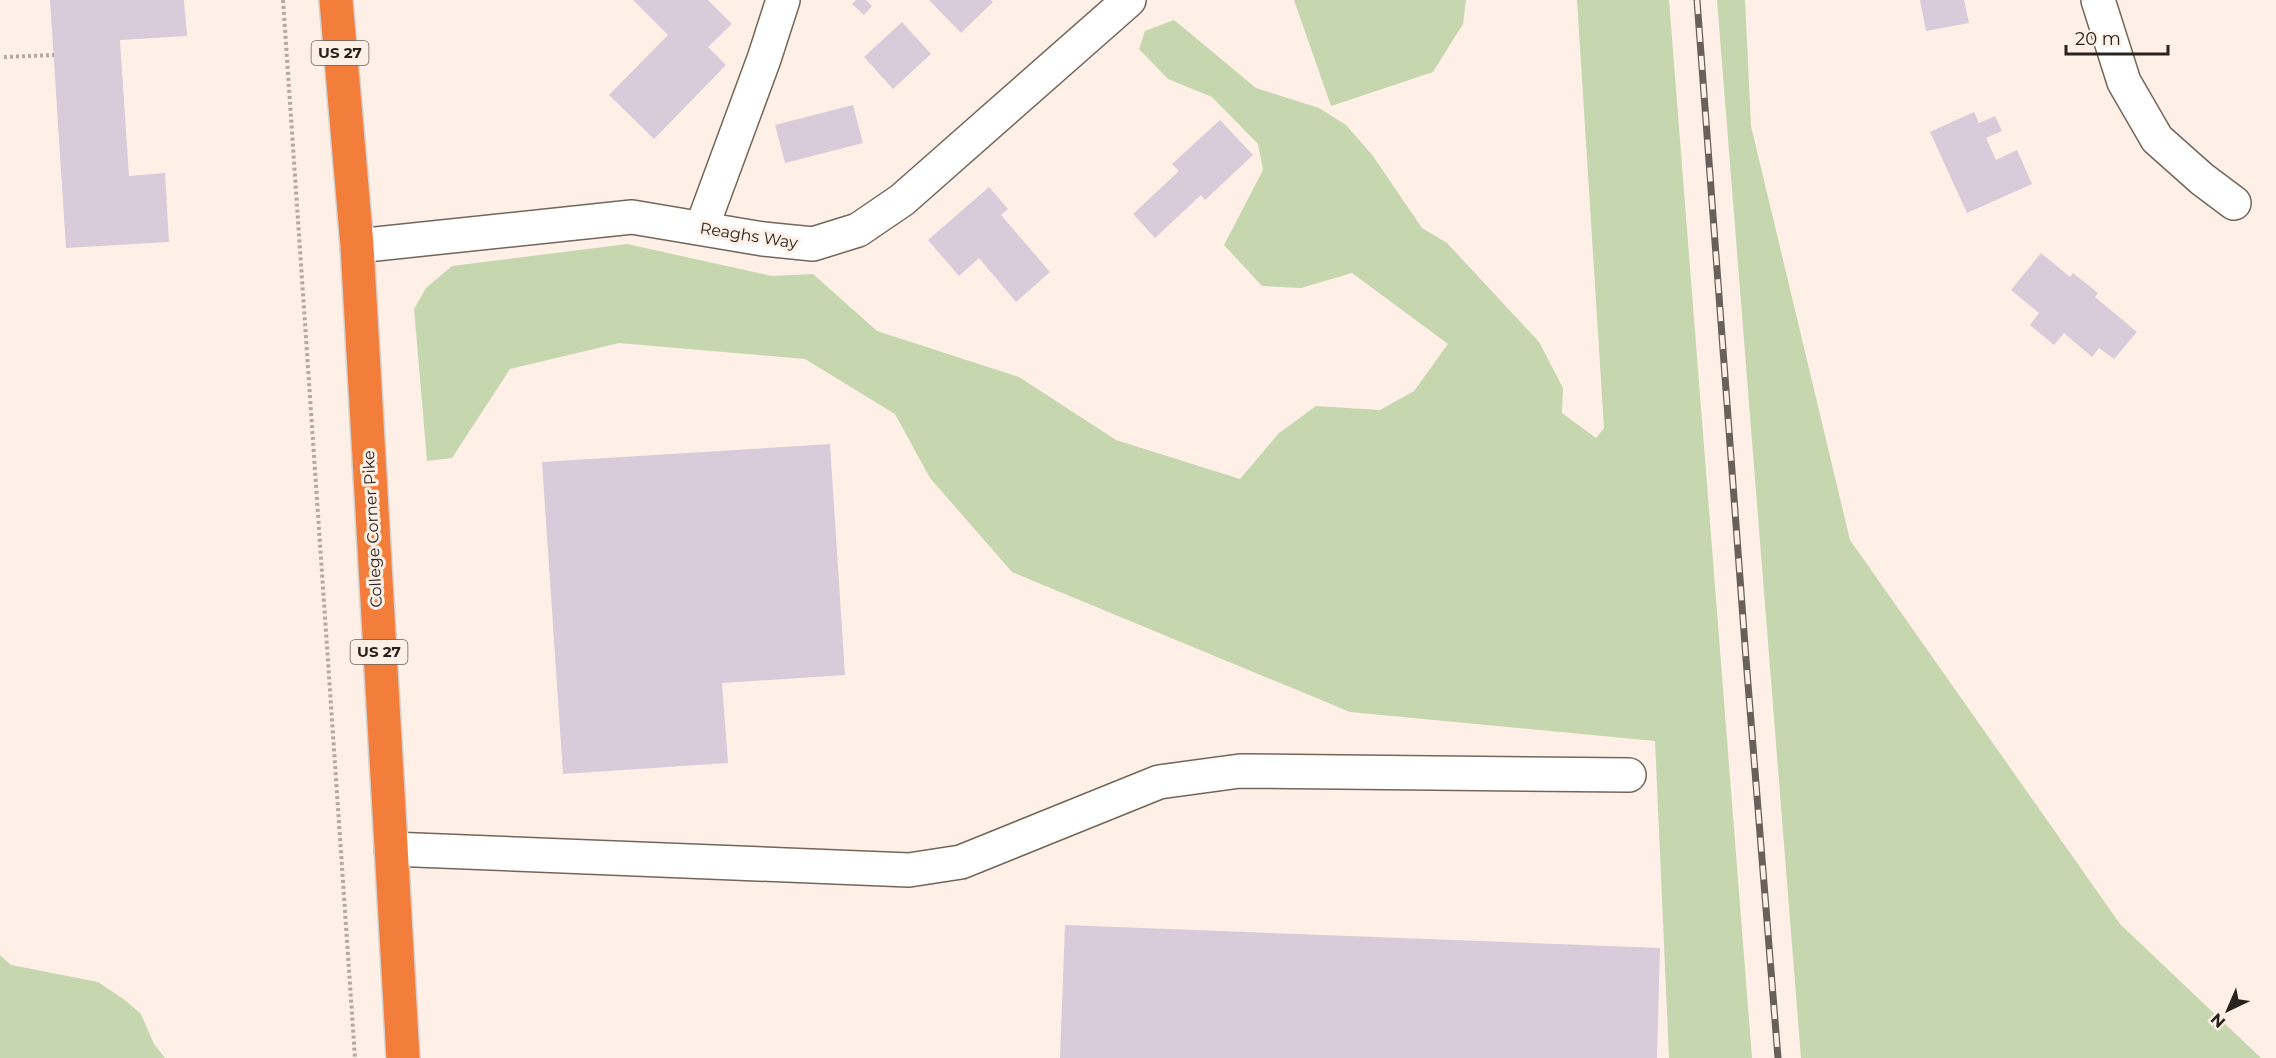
<svg xmlns="http://www.w3.org/2000/svg" width="2276" height="1058" font-family="Montserrat,sans-serif">
	<style>
		.green { fill: #c6d6af }
		.building { fill: #d8cbda }
		.lines { fill: none; stroke-linecap: round; stroke-linejoin: round }
		.minor-casing { stroke: #73655a; stroke-width: 36 }
		.highway-casing { stroke: #d4d3d2; stroke-width: 36 }
		.path { stroke: #b4a9a1; stroke-width: 4; stroke-dasharray: 3 3; stroke-linecap: butt }
		.minor { stroke: #fff; stroke-width: 33 }
		.highway { stroke: #f37e3c; stroke-width: 33 }
		.rail-casing { stroke: #68605a; stroke-width: 7 }
		.rail { stroke: #fef0e6; stroke-width: 4.5; stroke-dasharray: 14; stroke-linecap: butt }
		.labels { text-anchor: middle; stroke-width: 6; stroke-linejoin: round; paint-order: stroke }
		.shield { fill: #fef0e6; stroke: #69605b; stroke-width: 1.5 }
		.shield-label { font-size: 15px; font-weight: bold; fill: #29231f }
		.street-label { font-size: 16px; fill: #29231f; stroke: #fef0e6 }
	</style>
	<rect width="100%" height="100%" fill="#fef0e6"/>
	<path class="green" d="M1294,0H1466L1463,24L1433,72L1331,106Z
		M1577,0H1669L1752,1058H1669L1655,741L1350,712L1012,572L930,478L895,414L805,359L619,343L510,369L452,458L427,461L414,309L426,288L452,266L627,244L772,276L813,274L877,331L1019,377L1116,440L1240,479L1279,433L1316,406L1380,410L1414,391L1448,344L1352,273L1301,288L1262,286L1224,245L1263,170L1258,144L1212,97L1168,79L1139,49L1145,31L1174,20L1256,88L1319,108L1346,125L1373,156L1422,228L1447,243L1539,342L1563,388L1562,413L1596,438L1604,428Z
		M1717,0H1745L1751,126L1850,540L2120,924L2261,1058H1801Z
		M0,955L11,965L98,982L125,1000L141,1014L154,1044L165,1058H0Z"/>
	<path class="building" d="M50,0H184L187,36L120,40L129,176L165,173L169,242L66,248Z
		M633,0H708L732,24L708,47L726,65L654,139L609,95L668,35Z
		M856,0H866L872,6L864,15L852,4Z
		M929,0H991L993,2L961,33Z
		M1920,0H1964L1969,23L1926,31Z
		M902,22L931,54L893,89L864,57Z
		M853,105L863,143L785,163L775,125Z
		M1974,112L1979,123L1995,116L2002,131L1986,138L1996,160L2017,150L2032,184L1967,213L1930,132Z
		M1220,120L1253,155L1205,200L1201,195L1155,238L1133,214L1179,171L1172,164Z
		M989,187L1008,209L1001,215L1050,272L1016,302L979,258L959,276L928,240Z
		M2041,253L2070,277L2073,273L2098,293L2095,297L2137,332L2114,359L2099,348L2092,357L2064,333L2054,345L2030,325L2039,313L2011,290Z
		M830,444L845,675L722,683L728,763L563,774L542,462Z
		M1065,925L1660,948L1657,1058H1060Z"/>
	<g class="lines">
		<defs>
			<path id="minor" d="M2098,0L2124,82L2157,139L2202,179L2234,203
				M702,227L764,59L783,0
				M357,246L632,217L763,239L813,244L858,230L902,200L1129,0
				M391,849L909,870L961,862L1159,782L1240,771L1629,775"/>
			<path id="highway" d="M336,0L357,246L403,1058"/>
		</defs>
		<use href="#minor" class="minor-casing"/>
		<use href="#highway" class="highway-casing"/>
		<path class="path" d="M283,0L355,1058
			M4,57L54,55"/>
		<use href="#minor" class="minor"/>
		<use href="#highway" class="highway"/>
		<defs>
			<path id="rail" d="M1697,0L1746,659L1778,1058"/>
		</defs>
		<use href="#rail" class="rail-casing"/>
		<use href="#rail" class="rail"/>
	</g>
	<g class="labels">
		<g class="shield">
			<rect x="311.5" y="41" width="57" height="24" rx="4.5"/>
			<rect x="350.5" y="640" width="57" height="24" rx="4.5"/>
		</g>
		<g class="shield-label">
			<text x="340" y="58">US 27</text>
			<text x="379" y="657">US 27</text>
		</g>
		<g class="street-label">
			<text transform="translate(749 235) rotate(9)" y="6">Reaghs Way</text>
			<text transform="translate(372 529) rotate(-93)" y="6">College Corner Pike</text>
		</g>
	</g>
	<g transform="translate(2228 1010) rotate(224)" stroke="#fef0e6" stroke-width="4.5" paint-order="stroke">
	<path d="M0-4.5L10 22L0 15L-10 22Z" fill="#29231f"/>
	<text y="-9" font-size="16" font-weight="bold" text-anchor="middle" fill="#29231f">N</text>
	</g>
	<path d="M2066 45v9h102v-9" fill="none" stroke="#29231f" stroke-width="3"/>
	<text x="2075" y="45" font-size="18" fill="#29231f" stroke="#fef0e6" stroke-width="4.5" paint-order="stroke">20 m</text>
</svg>
